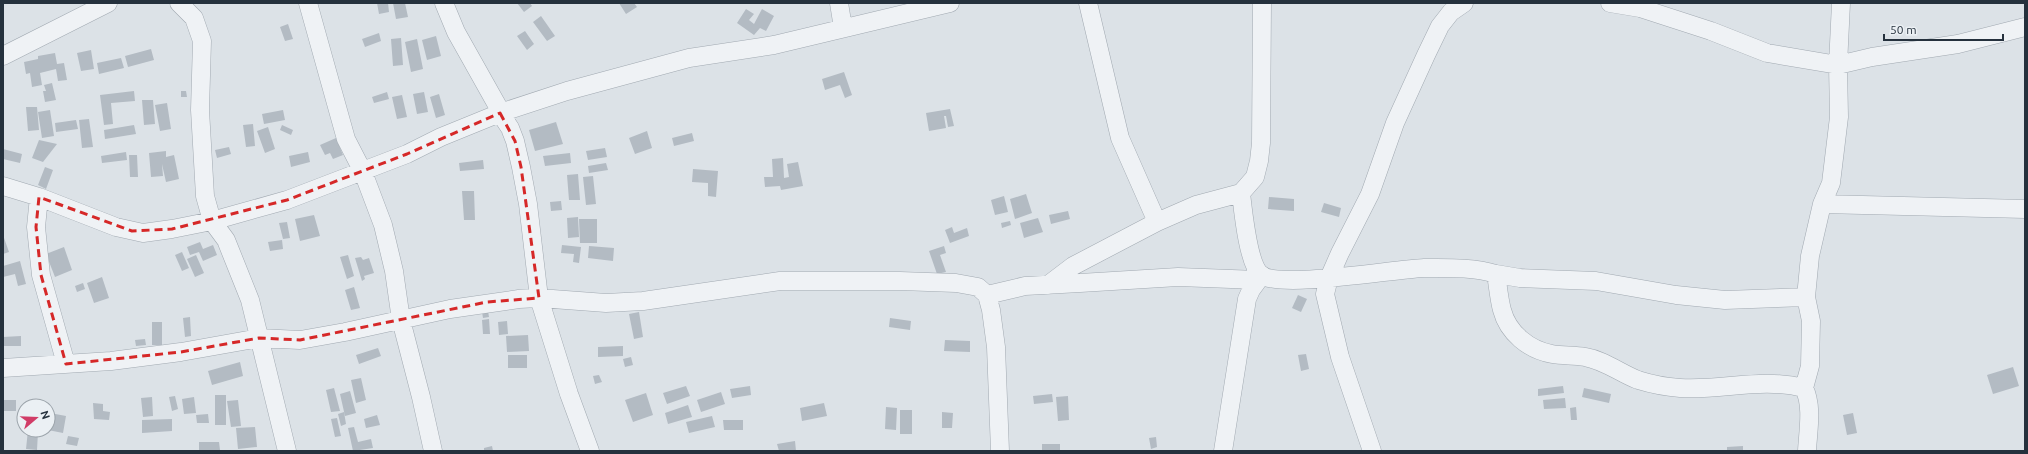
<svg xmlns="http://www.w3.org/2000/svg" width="2028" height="454" font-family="Ubuntu,sans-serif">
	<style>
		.building { fill: #b3bbc3 }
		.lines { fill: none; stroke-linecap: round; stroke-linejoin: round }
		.street-casing { stroke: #a1a9b1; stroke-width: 19 }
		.street { stroke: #eff2f5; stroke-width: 18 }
		.marked { fill: none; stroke: #d62828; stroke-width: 3; stroke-dasharray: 8 5; stroke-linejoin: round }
	</style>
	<rect width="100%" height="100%" fill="#dce2e7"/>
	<path class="building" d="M377,3H388L389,12L379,14Z
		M393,3H405L408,17L396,19Z
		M517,3H530L532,6L524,12Z
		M619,3H634L637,7L626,14Z
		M746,9L754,14L749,20L754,24L762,9L774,16L766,31L760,28L754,35L737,23Z
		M541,16L555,36L547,41L533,22Z
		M288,24L293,39L285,41L280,27Z
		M525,31L534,44L527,50L517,36Z
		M379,33L381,41L365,47L362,39Z
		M436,36L441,56L427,60L422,40Z
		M401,38L403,65L393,66L391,39Z
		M417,39L423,69L411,72L405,42Z
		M151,49L154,60L128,67L125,56Z
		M91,50L94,69L81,71L77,53Z
		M55,53L57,64L64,63L67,80L58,81L56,69L40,73L42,85L32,87L30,73L26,74L24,62L38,59V56Z
		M121,58L124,68L99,74L97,63Z
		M844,72L852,95L845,98L840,85L825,90L822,79Z
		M52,83L56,100L45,102L43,91H46L44,85Z
		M134,91L135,101L111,103L113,124L104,125L100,95Z
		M181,91H186L187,97H181Z
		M387,92L389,99L374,103L372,97Z
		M424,92L428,112L417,114L413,94Z
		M439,94L445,115L436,118L430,97Z
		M402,95L407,117L397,119L392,97Z
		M142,100H153L155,124L144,125Z
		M167,103L171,129L160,131L155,105Z
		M26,107H37L39,130L28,131Z
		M950,109L954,126L948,127L946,116H944L946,128L929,131L926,113Z
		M50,110L54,136L42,138L38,112Z
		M283,110L285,120L264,124L262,114Z
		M89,119L93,147L82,148L79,120Z
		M76,120L78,129L56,132L55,123Z
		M556,122L563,144L535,151L529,130Z
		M253,124L255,146L246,147L243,125Z
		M134,125L136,134L105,139L104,130Z
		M282,125L293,130L291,135L280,130Z
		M268,127L275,149L265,153L257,131Z
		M647,131L652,148L635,154L629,138Z
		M692,133L694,141L674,146L672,138Z
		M336,138L343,155L333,159L330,153L325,155L320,145Z
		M39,140L57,144L43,162L32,158Z
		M229,147L231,154L217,158L215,150Z
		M605,148L607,157L588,160L586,151Z
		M3,149L22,154L20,163L3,159Z
		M166,151V157L174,155L179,179L166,182L162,164L163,176L151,177L149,153Z
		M126,152L127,160L102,163L101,156Z
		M308,152L310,162L291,167L289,156Z
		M570,153L571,163L545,166L543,156Z
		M129,155H137L138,177H130Z
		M783,158L784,178L789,177L787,164L798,162L803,186L781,190L780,186L765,187L764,177H773L772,159Z
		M483,160L484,169L460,171L459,163Z
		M606,163L608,170L589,173L588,166Z
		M45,167L53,170L46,189L38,185Z
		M693,169L718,171L716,197L708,196V183L692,182Z
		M578,174L580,200H569L567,175Z
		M593,176L596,204L586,205L583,177Z
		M462,191H474L475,220H464Z
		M1026,194L1032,213L1015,219L1010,199Z
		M1004,196L1008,212L995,215L991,200Z
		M1269,197L1294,199V211L1268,209Z
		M561,201L562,210L551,211L550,202Z
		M1324,203L1341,208L1339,217L1321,212Z
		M1068,211L1070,219L1051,224L1049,215Z
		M314,215L320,236L300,241L295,219Z
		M578,217L579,237L568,238L567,218Z
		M1038,218L1043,232L1024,238L1020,223Z
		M579,219H597V243H580Z
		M1010,221L1011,225L1002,228L1001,223Z
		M287,222L290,238L283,239L279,223Z
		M952,227L954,233L967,228L969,236L950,243L945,230Z
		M3,235L9,252L3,254Z
		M282,240L283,249L270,251L268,242Z
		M200,242L203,249L213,245L217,255L203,261L199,252L190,255L187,247Z
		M562,245L581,247L579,263L573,262L574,254L561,253Z
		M589,246L614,248L613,261L588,258Z
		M944,246L946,253L940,255L946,272L937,274L929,251Z
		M64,247L72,270L55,277L46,254Z
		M182,252L189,268L182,271L175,255Z
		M196,255L204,273L195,277L187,259Z
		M348,255L354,276L347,279L340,257Z
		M361,257L363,260L369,258L374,273L364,276L365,279L362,281L355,258Z
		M20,261L26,284L18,286L15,274L3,277V266Z
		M102,277L109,298L94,303L87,283Z
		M83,283L85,289L77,292L75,286Z
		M354,287L360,308L351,310L345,290Z
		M1298,295L1307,299L1301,312L1292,308Z
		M488,311L489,317L483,318L482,312Z
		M639,312L643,337L634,339L629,314Z
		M190,317L191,336L185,337L183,318Z
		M890,318L911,321L910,330L889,327Z
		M489,319L490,334H483L482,320Z
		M507,321L508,334L499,335L498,322Z
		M152,322H162V345H152Z
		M528,335L529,351L507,352L506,336Z
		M21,336V346H3V337Z
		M145,339L146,345L136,346L135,340Z
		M945,340L970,341V352L944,351Z
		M623,346V356L598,357V347Z
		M378,348L381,356L359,364L356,355Z
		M1306,354L1309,369L1301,371L1298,355Z
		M508,355H527V368H508Z
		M631,357L633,365L625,367L623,359Z
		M240,362L243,376L212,385L208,371Z
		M2013,367L2019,386L1993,394L1987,375Z
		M599,375L602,382L595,384L593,376Z
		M361,378L366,400L356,403L351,380Z
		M686,386L690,396L667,404L663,393Z
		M750,386L751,395L732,398L730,389Z
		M1563,386L1564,393L1538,396V389Z
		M334,388L340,411L331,412L326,390Z
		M1584,388L1611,394L1609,403L1582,397Z
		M350,391L356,413L345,416L340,394Z
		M721,392L725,404L701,412L697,400Z
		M646,393L653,415L633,422L625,400Z
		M1052,394L1053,402L1034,404L1033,396Z
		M215,395H226V425H215Z
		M175,396L178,409L172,411L169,397Z
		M1068,396L1069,420L1058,421L1056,397Z
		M152,397L153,416L143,417L141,398Z
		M194,397L196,413L184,414L182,399Z
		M1565,398L1566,408L1544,409L1543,400Z
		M3,400H16V411H3Z
		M238,400L241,426L231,427L227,401Z
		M93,403L103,404V411L110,412L109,420L94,419Z
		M824,403L827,416L802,421L800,408Z
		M688,405L692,417L668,424L665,413Z
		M886,407L897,408L896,430L885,429Z
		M1576,407L1577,420H1571L1570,408Z
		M900,410H912V434H900Z
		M344,412L346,424L341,426L338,414Z
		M942,412L953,413L952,428H942Z
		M50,413L66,416L63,433L48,430Z
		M1853,413L1857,433L1847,435L1843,415Z
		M208,414L209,423H197L196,415Z
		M377,415L380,425L366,428L364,419Z
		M712,416L715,427L689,433L686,422Z
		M337,418L341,436L335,437L331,419Z
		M172,419V431L142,433V420Z
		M723,420H743V430H724Z
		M255,427L257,447L238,449L236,428Z
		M354,427L358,442L371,439L373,448L353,451L348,428Z
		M28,430L38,432L37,450L26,449Z
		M68,436L79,438L77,446L66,444Z
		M1156,437L1157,447L1151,449L1149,438Z
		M795,441L796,451H779L777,444Z
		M199,442H219L220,450H199Z
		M1042,444H1060V451H1042Z
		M492,446L493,451H484V448Z
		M1743,446V451H1727V447Z"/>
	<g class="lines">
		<defs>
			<path id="street" d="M179,3L194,18L202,41L200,110L205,196L212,221L226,240L250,300L287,451
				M308,3L346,139L363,172L383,225L394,271L401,320L421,397L433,451
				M444,3L456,32L497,105L500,113L510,128L515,141L521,167L528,204L539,298L569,394L590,451
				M839,3L843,28
				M1088,3L1120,138L1157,222
				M1610,3L1640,8L1711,31L1767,53L1838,65L1872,57L1958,44L2025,27
				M3,56L108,3
				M3,186L39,197L116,227L143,233L172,229L212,221L287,200L407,154L441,137L500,113L567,91L689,58L774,45L950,3
				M1241,193C1243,210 1248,264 1261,275C1280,289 1395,269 1424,268C1448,268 1473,267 1496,274C1498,286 1499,299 1502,310C1508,333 1529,350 1552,354C1563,356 1574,355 1585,357C1604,360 1620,373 1638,380C1651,384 1666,387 1680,388C1722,391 1761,377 1804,388C1813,406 1808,431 1807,451
				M39,197L36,227L41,275L66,364
				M1822,204L2025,209
				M1496,274L1520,278L1596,281L1676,295L1725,300L1806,297
				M1048,285L1073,266L1157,222L1196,205L1241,193L1255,177L1259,161L1261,143L1262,3
				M987,295L1025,286L1080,283L1178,277L1258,280
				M3,368L111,361L181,352L259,338L300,340L345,332L450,309L519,299L539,298L606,303L643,301L780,281H900L956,283L978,287L987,295L991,310L996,347L1000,451
				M1804,388L1810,366L1811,321L1806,297L1810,256L1822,204L1831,183L1839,117L1838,65L1841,3
				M1223,451L1247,299L1251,290L1262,275
				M1372,451L1340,357L1325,294L1329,278L1340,253L1370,194L1395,123L1426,55L1440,26L1451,12L1464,3"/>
		</defs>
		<use href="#street" class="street-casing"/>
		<use href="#street" class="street"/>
	</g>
	<path class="marked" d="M500,113L515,141L521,167L539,298L487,302L300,340L259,338L181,352L66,364L41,275L36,227L39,197L132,231L172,229L287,200L407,154Z"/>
	<rect width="2028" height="454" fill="none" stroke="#25313d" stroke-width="8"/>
	<g transform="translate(36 418) rotate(71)"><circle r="19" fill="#ebf0f4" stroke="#9ca4ab"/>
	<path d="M0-3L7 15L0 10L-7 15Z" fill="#d13c67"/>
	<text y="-6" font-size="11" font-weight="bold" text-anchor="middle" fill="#25313d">N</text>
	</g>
	<path d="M1884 34v6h119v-6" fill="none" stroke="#25313d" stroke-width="2"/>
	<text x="1890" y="34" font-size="12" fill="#25313d" stroke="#ebf0f4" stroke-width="3" paint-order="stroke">50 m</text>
</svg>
